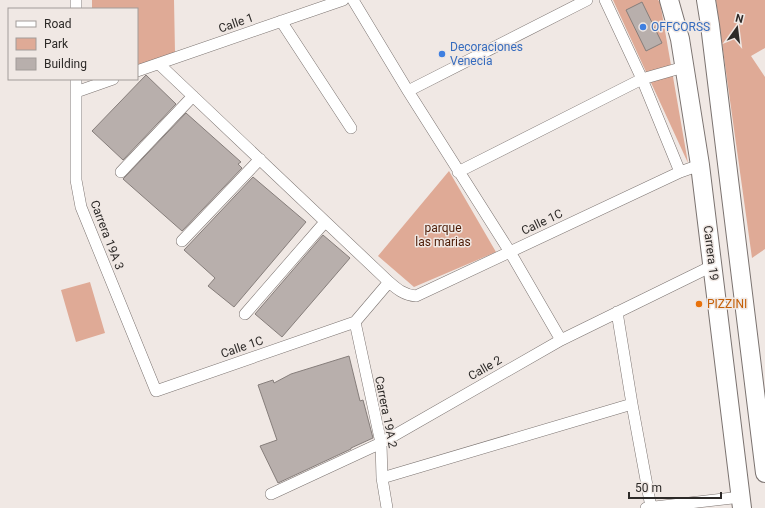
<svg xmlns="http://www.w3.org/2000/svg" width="765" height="508" font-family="Roboto,sans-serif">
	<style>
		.green { fill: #dfaa96 }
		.building { fill: #b8afac; stroke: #867e7b }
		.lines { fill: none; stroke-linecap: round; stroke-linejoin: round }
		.minor-casing { stroke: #7b7370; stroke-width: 12 }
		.trunk-casing { stroke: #7b7370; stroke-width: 20 }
		.minor { stroke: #fff; stroke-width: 11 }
		.trunk { stroke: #fff; stroke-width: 18 }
		.shop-dot { fill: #3f7fe0; stroke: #f0e8e4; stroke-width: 1.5 }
		.food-dot { fill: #e8710a; stroke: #f0e8e4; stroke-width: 1.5 }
		.labels { text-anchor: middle; stroke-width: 3; stroke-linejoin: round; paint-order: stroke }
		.street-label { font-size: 12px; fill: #2d2a28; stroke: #f0e8e4 }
		.shop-label { font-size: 12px; fill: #366cbe; stroke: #f0e8e4; text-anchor: start }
		.park-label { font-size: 12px; fill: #4d1b05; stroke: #f0e8e4 }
		.food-label { font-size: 12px; fill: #c56008; stroke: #f0e8e4; text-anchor: start }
	</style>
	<rect width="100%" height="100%" fill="#f0e8e4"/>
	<path class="green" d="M92,0H174L175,53L137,66V9H92Z
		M613,0H658L660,2L688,163Z
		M716,0H765V48L751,56L765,77V249L752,258Z
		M449,171L496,252L414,287L378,256Z
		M90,282L105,333L76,342L61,290Z"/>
	<path class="building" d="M642,2L662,43L646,51L626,10Z
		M146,75L176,104L123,160L92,131Z
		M186,113L241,162L238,164L242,168L182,231L123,179Z
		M253,177L306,222L234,307L208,286L215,278L184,250Z
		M323,235L350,258L282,337L255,314Z
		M349,356L360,401L363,400L373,438L351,448V449L278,483L260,446L277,440L258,385L273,380L274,383L291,374Z"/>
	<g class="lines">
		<defs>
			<path id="minor" d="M353,0L408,91L510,252L561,340
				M605,0L642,79L680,172
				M76,9V0
				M281,21L351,128
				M159,64L389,282C397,289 404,295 416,296L680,172L700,165
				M137,71L343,0
				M76,79V180L81,207L156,391L355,322L389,282
				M408,91L587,0
				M76,92L113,79
				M121,172L193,96
				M458,172L642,79L684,67
				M182,241L260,159
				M617,312L632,404L651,507
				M245,314L325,222
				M355,322L381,443L382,478L387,508
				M382,478L632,404
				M271,494L381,443L561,340L712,266
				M646,508L741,497"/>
			<path id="trunk" d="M669,0L680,39L700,165L742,508
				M706,0L710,25L765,473"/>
		</defs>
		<use href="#minor" class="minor-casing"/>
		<use href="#trunk" class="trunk-casing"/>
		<use href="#minor" class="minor"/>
		<use href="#trunk" class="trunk"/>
	</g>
	<g class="shop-dot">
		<circle cx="643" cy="27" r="4"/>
		<circle cx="442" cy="54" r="4"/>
	</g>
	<circle class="food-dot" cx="699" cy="304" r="4"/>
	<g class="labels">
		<g class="street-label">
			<text transform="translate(236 23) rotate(-19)" y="4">Calle 1</text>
			<text transform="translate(542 222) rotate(-25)" y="4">Calle 1C</text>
			<text transform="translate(107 235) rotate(69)" y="4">Carrera 19A 3</text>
			<text transform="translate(711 253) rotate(83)" y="4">Carrera 19</text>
			<text transform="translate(242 347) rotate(-19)" y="4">Calle 1C</text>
			<text transform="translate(485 368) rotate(-30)" y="4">Calle 2</text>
			<text transform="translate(386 412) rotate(79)" y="4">Carrera 19A 2</text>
		</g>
		<g class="shop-label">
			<text x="651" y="31">OFFCORSS</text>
			<text x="450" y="51">Decoraciones<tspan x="450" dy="14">Venecia</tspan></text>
		</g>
		<g class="park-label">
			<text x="443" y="232">parque<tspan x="443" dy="14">las marias</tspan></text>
		</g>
		<g class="food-label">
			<text x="707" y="308">PIZZINI</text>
		</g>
	</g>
	<rect x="8" y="8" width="130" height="72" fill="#f0e8e4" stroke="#a29c99"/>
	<rect x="16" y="21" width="20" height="6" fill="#ffffff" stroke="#a29c99"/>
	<text x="44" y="28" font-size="12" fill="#2d2a28">Road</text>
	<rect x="16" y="38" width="20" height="12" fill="#dfaa96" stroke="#a29c99"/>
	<text x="44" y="48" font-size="12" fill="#2d2a28">Park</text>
	<rect x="16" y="58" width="20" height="12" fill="#b8afac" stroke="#a29c99"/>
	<text x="44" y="68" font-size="12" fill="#2d2a28">Building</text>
	<g transform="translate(737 28) rotate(14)" stroke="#f0e8e4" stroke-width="3" paint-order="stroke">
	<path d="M0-3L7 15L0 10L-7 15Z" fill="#2d2a28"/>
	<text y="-6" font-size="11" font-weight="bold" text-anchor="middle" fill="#2d2a28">N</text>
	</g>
	<path d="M629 492v6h92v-6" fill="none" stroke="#2d2a28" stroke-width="2"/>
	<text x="635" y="492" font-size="12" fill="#2d2a28" stroke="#f0e8e4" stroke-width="3" paint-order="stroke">50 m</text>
</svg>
